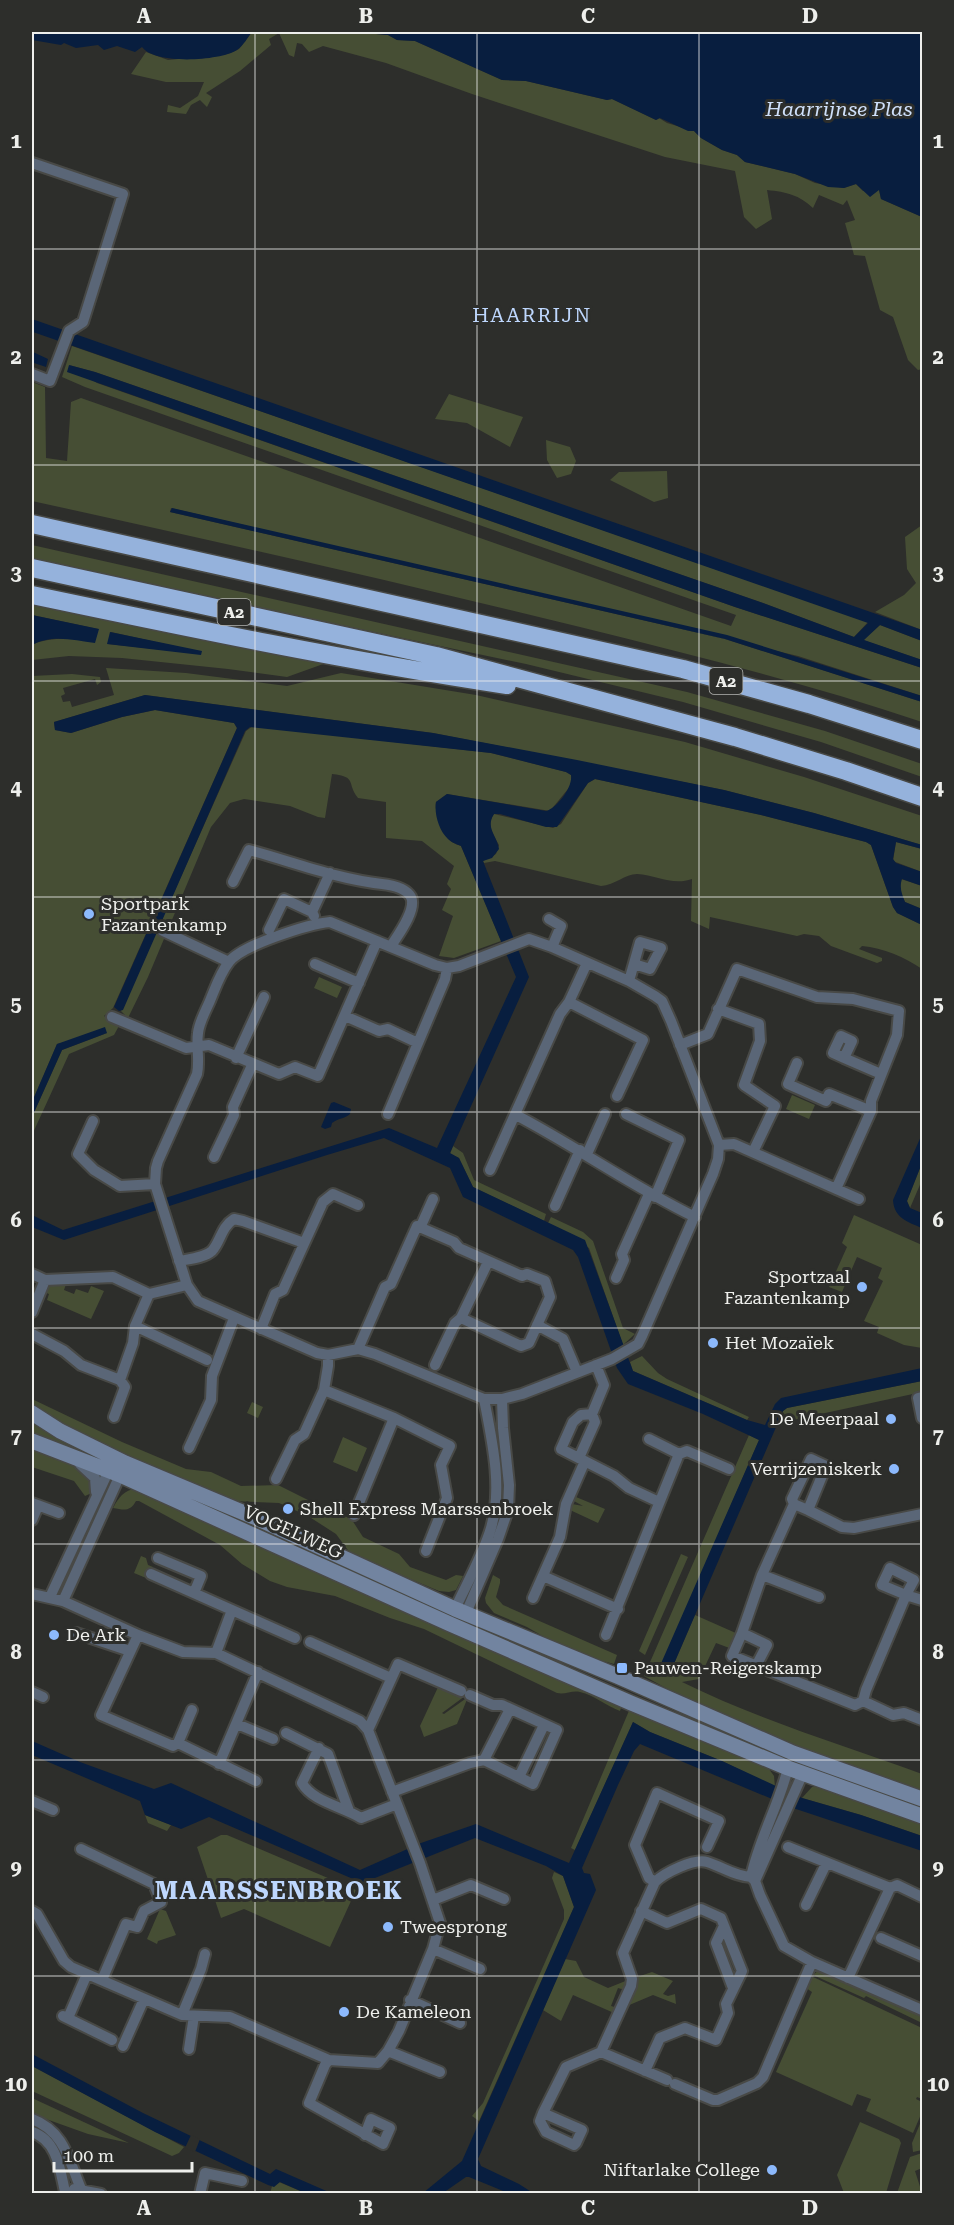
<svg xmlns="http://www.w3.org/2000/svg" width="954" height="2225" font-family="'Roboto Serif',serif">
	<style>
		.green { fill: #464e34; fill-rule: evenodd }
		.water { fill: #081e3f }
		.pier { fill: #2d2e2b }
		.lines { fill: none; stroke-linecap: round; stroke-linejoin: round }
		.street-casing { stroke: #484946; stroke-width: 14 }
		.secondary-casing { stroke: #484946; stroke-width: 18 }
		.highway-casing { stroke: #484946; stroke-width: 21 }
		.street { stroke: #5a6677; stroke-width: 10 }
		.secondary { stroke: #7284a0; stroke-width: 15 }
		.highway { stroke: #95b2dc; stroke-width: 18 }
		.grid { fill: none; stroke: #eeefec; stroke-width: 1.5; stroke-opacity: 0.55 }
		.poi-dot { fill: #8cb9fc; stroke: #2d2e2b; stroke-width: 2 }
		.labels { text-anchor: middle; stroke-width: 6; stroke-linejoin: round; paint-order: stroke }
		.shield { fill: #2d2e2b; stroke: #b4b5b2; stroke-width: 1.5 }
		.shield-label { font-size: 16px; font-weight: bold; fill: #eeefec }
		.poi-label { font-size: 18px; fill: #eeefec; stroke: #2d2e2b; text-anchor: start }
		.street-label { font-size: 18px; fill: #eeefec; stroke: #2d2e2b }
		.water-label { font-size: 20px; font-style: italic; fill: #cfe0fa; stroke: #2d2e2b }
		.neighbourhood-label { font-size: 20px; letter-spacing: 1.5px; fill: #bed7fd; stroke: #2d2e2b }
		.district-label { font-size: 24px; font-weight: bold; letter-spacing: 1.5px; fill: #bed7fd; stroke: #2d2e2b }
		.neatline { fill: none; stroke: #eeefec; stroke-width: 2 }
		.grid-label { font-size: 20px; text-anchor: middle; font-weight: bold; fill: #eeefec }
	</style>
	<rect width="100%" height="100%" fill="#2d2e2b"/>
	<path class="green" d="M252,32H372L376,34L388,35L397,40L415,41L502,80L526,81L607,100L612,99L656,120L659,118L667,123L694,131L701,138L722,150L737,155L745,162L795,174L815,183L844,188L856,184L863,191L879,189L881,199L922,217V369L918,370L908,360L893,317L880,310L865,256L854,255L845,223L855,220L847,200L843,205L819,195L813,208C799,195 787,192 767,190L772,219L756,229L744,217L735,171L665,157L472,94L386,63L323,46L309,52L302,44L297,43L294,57L289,55L279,33L269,39L271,45L240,71L206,93L212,97L207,107L200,100L191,105L186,114L167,112L168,105L180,108L198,96L204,82H166L131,74L146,52L168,60L228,54L239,49Z
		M72,346L868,622L854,637L763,603L95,372L69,365L97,383L735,607L922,668V696L798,656L171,508L170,512L725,639L922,702V722C809,684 696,656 580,627C398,582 215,541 32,501V382L45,387L46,458L67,461L71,402L81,398L731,626L736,615L85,387L62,377Z
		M449,394L523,417L510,447L467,423L435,419Z
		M546,440L570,447L576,461L571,474L557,478L547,460Z
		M667,471L668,498L654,502L610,480L619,472Z
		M922,525V630L875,612L904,595L916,583L907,569L905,537Z
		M32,545L687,692L825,731L922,764V777L821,742L683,702L526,664L32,560Z
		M32,604L326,663L287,677L228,669L122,658L69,656L32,660V645C43,639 53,640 65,638C76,635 87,632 98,629L32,615ZM111,632L201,652V654L108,644Z
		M880,625L922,641V660L863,640Z
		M106,668L186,673L287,686L341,673L476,695L685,742L804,777L922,816V845L814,813L724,790L433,733L145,695L54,722L55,730L71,733L122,717L155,710L234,723L237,728L113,1008L104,1016L120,1024L114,1035L69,1054L32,1135V1117L62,1050L107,1033L57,1044L32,1102V676L72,674L100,677L101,682L97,685L95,679L63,688L65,694L61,696L63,702L70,701L72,707L114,695Z
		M253,726L491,753L566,772L571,775L572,784L550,811L447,794L436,802C434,813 443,836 452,842C455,844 458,845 461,846L501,941L454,958L439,956L453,916L442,910L451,889L447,884L454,866L422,841L386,838V802L358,798C346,783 358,777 332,774L325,818L318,817L290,806L244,799L230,803L211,827L148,977L128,1018L121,1011L246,731Z
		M595,779L761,815L866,842L871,845L893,907L897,913L922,925V969C905,957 883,948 862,946L859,949L882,958V961L877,963L831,946L819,936L804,934L797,936L710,917L709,929L691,921L692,879C672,886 657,875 637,874C625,874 615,885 601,886L495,861L484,863L483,861L496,854L499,845C493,834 486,825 494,814L553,828L561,824L588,783Z
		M896,842L922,849V872L893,861Z
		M901,879L922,886V909L905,902L900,891Z
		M319,977L342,987L337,998L314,988Z
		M792,1095L815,1105L809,1119L786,1109Z
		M453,1146L463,1153L474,1180L546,1214L544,1221L473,1187L459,1158L450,1154Z
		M922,1163V1180L910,1208L907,1201Z
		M854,1215L922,1245V1348L904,1345L877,1333L879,1327L864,1321L883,1281L878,1278L882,1268L857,1257L842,1292L829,1287L847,1247L842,1243Z
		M551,1217L583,1232L593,1241L623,1328L635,1334L623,1345L589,1248L548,1223Z
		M66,1284L64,1290L74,1294L76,1289L88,1293L91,1286L104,1291L91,1319L47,1300L49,1294L44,1292L46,1285Z
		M642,1356L658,1373L667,1379L749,1417L747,1420L633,1371L630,1362Z
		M922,1381V1392L793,1420L780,1418L783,1411L787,1408Z
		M32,1399L122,1442L186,1469L211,1472L241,1486L278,1485L312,1502L332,1508L352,1520L363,1537L399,1554L410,1567L446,1580L456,1575L463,1576L456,1590L449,1592L439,1591L386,1569L350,1553L336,1534L308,1516L279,1503L232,1501L73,1431L32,1407Z
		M252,1402L263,1407L258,1418L247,1413Z
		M32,1419L111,1464L32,1434Z
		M749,1435L759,1440L721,1528L670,1673L695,1615L738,1634L732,1649L716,1643L699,1679L682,1682C759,1720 842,1745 922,1774V1794L820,1757L700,1707L644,1676Z
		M343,1437L367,1448L357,1472L333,1462Z
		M32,1449L88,1471L94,1492L85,1496L74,1481L32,1467Z
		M137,1488L623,1702L620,1711C606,1706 594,1695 580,1692C572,1690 565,1695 557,1693L424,1629L390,1618L335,1596L287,1587L270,1581L242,1564L220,1545L139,1501H136C130,1512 124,1510 113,1508C119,1497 123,1491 137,1488Z
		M576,1497L605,1509L598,1523L570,1510L572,1504L583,1506L574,1501Z
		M681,1554L688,1557L645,1655L639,1651Z
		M141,1556L146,1558L148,1565L153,1567L146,1578L134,1573Z
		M493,1575L500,1579V1583L496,1597L503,1605L617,1655L614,1664L587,1657L556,1644L527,1627L494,1613L486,1603L485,1598Z
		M439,1685L465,1696L442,1713L444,1714L468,1697L457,1724L424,1737L420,1726Z
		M631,1706L769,1769L774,1776L775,1787L722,1761L650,1732L633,1722L575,1850L571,1848Z
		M822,1786L922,1820V1836L861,1815L802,1798L812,1787Z
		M145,1815L171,1825L167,1831L148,1823Z
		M221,1835H227L356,1890L330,1947L244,1909L221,1918L197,1847Z
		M554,1872L563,1876L574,1907L479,2121L472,2116L483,2103L564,1919V1910L552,1878Z
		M160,1909L166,1911L176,1935L158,1941L157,1944L147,1939Z
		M565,1959L576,1961L584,1977L608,1988L628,1980L625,1990L618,1988L611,2006L618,2008L614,2013L573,1995L561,2021L543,2010Z
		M819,1970L922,2016V2023L866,1996L864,1998L813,1975Z
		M652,1972L673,1981L663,1994L668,1996L675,1994L676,2004L653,1995L627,2006L635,1992L632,1991L634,1978Z
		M811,1976L922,2028V2099L917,2097L916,2099L922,2102V2112L913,2133L866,2111L871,2099L857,2094L852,2106L776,2072L812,1992L806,1988Z
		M32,2066L184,2147L179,2153L172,2156L32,2091Z
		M32,2098L129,2143L88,2134L32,2114Z
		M922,2119V2150L913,2152L912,2143Z
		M860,2122L899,2139L901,2143L886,2193H844L837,2175Z
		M922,2153V2168L915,2171L922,2193H897L910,2157Z
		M279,2182L305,2193L270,2194L272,2186Z"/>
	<path class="water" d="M32,32H252C248,37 243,46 237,50C220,61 155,65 142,47L135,52L117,46L104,50L98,45L76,48L64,43L61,45L32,40Z
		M372,32H922V217L881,199L879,190L870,197L856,184L844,188L828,187L795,174L745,162L737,155L722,150L701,138L694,131H688L660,118L656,120L612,99L607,100L526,81L502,80L415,41L397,40L388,35L376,34Z
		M32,319L922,630V641L880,625L864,640L922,660V668L735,607L67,372L69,365L95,372L763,603L854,637L868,623L33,332V352L48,359L46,367L34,363L32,382Z
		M172,508L727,635L922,696V702L725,639L170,512Z
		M32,615L99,629L95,643C74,640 51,634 32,645Z
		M110,632L202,651L201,655L107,644Z
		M145,695L433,733L577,760L724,790L814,813L922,845V849L896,842L893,859L896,863L922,872V886L902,879C899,888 902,894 905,902L922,909V925L897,913L893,907L871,845L866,842L761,815L595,779L588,783L557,827H546L500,814H494C485,828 497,835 499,849L492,858L483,861L529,977L450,1153L459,1158L473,1187L585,1240L633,1371L747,1420L765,1425L775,1404L781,1398L922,1368V1381L787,1408L783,1411L670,1673L659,1668L759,1440L703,1414L628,1384L617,1368L578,1257L573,1250L463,1197L450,1168L384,1138L327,1155L64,1240L32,1227V1215L63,1230L389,1128L437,1148L516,977L461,846C457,844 452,843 448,839C439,831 434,814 436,802L447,794L546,811C557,808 573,787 571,775L566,772L491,753L250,727L245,731L123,1010L119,1011L114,1007L237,728L234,723L155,710L122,717L71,733L55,730L54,722Z
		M105,1027L107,1033L62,1050L32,1117V1102L57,1044Z
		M334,1102L351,1109L350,1114C345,1119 338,1118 332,1123L331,1127L325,1129L321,1127L331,1103Z
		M922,1134V1163L907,1201L910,1208L922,1213V1228C908,1222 894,1218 893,1200Z
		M633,1722L650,1732L722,1761L802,1798L861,1815L922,1836V1851L796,1809L640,1744L634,1751L618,1785L582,1868L584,1873L590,1874L596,1890L478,2159L481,2166L519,2184L533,2193H508L469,2177H466L443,2193H423L462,2161L574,1907L563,1876L546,1866L475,1838L365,1882H360L209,1817L181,1829L145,1815L140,1801L32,1755V1741L80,1762L154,1789L171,1783L360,1870L421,1843L476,1824L569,1863Z
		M32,2054L143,2113L270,2174L276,2169L331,2193H305L280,2182L274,2187L268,2185L155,2132L32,2066Z"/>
	<path class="pier" d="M191,2135L200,2139L195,2152L185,2148Z"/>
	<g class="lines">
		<defs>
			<path id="street" d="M32,163L123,194L83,322L69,331L50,381L32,374
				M233,882L249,850C293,862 337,879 382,884C391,885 406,888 411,897C417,910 398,935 391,946
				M314,916L312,912L330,873
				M549,919L561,926L552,947
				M330,922L435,965L447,968L459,966L529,939L552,947L629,981L655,996L662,1001L671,1021L719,1145L718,1159L713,1174L642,1336L638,1344L612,1359L522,1394L502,1399H484L375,1354L358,1349L328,1355L317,1353L198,1301L187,1285L155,1184L156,1168L158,1161L197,1074C200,1060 196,1047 198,1033C199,1023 205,1012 209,1003C215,989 220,973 229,962C242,945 309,924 330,922Z
				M269,930L284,899L312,912
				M163,931L229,962
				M315,964L359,983
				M629,981L640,942L661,948L650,969L634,964
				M569,1002L643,1040L617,1096
				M718,1009L759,1024L760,1041L744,1085L775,1106L753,1152
				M345,1016L379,1031L388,1029L418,1043
				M112,1017L186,1048L209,1045L279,1074L295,1067L318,1076L377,941
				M680,1045L708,1034L737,969L817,997L853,999L899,1011L897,1035L871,1101V1111L836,1189
				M236,1058L264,997
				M844,1058L833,1053L841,1036L852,1041L844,1058L881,1074
				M797,1063L788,1084L826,1101L829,1094L871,1111
				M388,1114L445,979L447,968
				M626,1114L679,1140L655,1197
				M516,1115C577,1147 633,1187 695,1217
				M93,1121L78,1154L94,1170L120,1186L155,1184
				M719,1145L734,1144L859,1199
				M587,1154L605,1114
				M214,1157L234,1115L233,1107L253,1063
				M490,1170L560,1014L569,1002L587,963
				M555,1206L580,1150
				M420,1228L433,1199
				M179,1261C189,1259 204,1258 212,1251C221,1241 221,1227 234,1219L243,1221L304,1243
				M32,1274L45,1280L113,1277L149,1294
				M616,1278L624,1260L622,1254L649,1194
				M32,1312L45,1280
				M537,1325L563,1339L577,1372
				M135,1326L207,1360
				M261,1329L275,1294L283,1290L323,1202L333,1194L358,1205
				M32,1334L64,1351L81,1365L120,1380L125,1387L114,1417
				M358,1349L385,1287L391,1284L417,1226L454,1242L459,1248L522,1276L527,1274L545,1281L550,1297L529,1343L521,1346L461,1318
				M435,1365L455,1323L461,1318L488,1262
				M120,1380L133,1343L135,1326L149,1294L187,1285
				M324,1390L394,1418L450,1446L441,1465L447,1498L426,1551
				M922,1397L918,1398L922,1418
				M592,1414L581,1415L573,1422L561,1449L614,1476L629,1488L659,1502
				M649,1439L679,1454L687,1451L729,1469
				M189,1448L211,1400L212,1376L234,1318
				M579,1458L595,1422L592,1414L604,1385L596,1365
				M811,1459L826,1466L808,1510L794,1504L792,1499Z
				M80,1464L95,1478L96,1492
				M276,1479L295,1440L304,1434L324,1390L328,1366V1355
				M32,1503L59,1513
				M794,1504L762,1575L742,1633L732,1656L855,1705L863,1701
				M808,1510L842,1527L854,1528L922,1514
				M354,1515L394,1418
				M32,1520L38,1506
				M158,1558L201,1576L194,1593
				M890,1568L914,1580L906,1595L882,1585Z
				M151,1574L295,1638
				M762,1575L819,1597
				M543,1576L618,1609
				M32,1594L63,1601L138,1635L183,1652L216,1653L360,1721L368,1730L420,1863L440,1923L433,1949L399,2031L388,2051L378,2063L329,2060L230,2017L182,2015L71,1967L64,1961L37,1914L32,1911
				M50,1597L109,1470
				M533,1598L560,1537L566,1504L585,1461
				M63,1601L120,1475
				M455,1609C467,1583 483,1555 491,1528C503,1488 492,1440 484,1399
				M466,1613L498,1539L508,1510L509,1485L503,1428L502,1399
				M76,1633L130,1651
				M742,1633L767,1645L756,1666
				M138,1635L101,1715L173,1746L178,1743L256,1781
				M606,1635L679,1454
				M310,1642L391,1678
				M216,1653L232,1610
				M32,1692L43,1697
				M863,1701L866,1690L906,1595L922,1600
				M863,1701L893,1715L904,1713L922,1720
				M237,1724L273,1739
				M368,1730L398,1664L461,1691
				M286,1733L328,1754L349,1811
				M178,1743L192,1710
				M319,1748L302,1783C313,1802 342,1806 361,1818L397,1804
				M484,1760L510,1709
				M219,1764L258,1672
				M519,1777L544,1725
				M392,1792L470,1763L484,1760L533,1784L557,1730L502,1705H493L470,1695
				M32,1801L53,1810
				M788,1847L890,1888L848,1978
				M81,1849L154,1884L161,1902L144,1911L137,1927L126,1924L102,1980
				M751,1877C759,1839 779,1805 788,1768
				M755,1881L803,1773
				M655,1882L649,1878L635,1845L657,1793L719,1821L707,1847
				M890,1888L897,1885L922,1897
				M433,1900L471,1885L504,1899
				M806,1905L826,1864
				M641,1911L667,1923L701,1909L721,1918L742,1971L726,2004L728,2013L716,2040L685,2028L660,2038L645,2071
				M724,1926L716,1943L733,1988
				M881,1938L922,1956
				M433,1949L480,1969
				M410,2000L460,2023
				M182,2015L201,1969L205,1954
				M63,2016L112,2040
				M68,2018L87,1974
				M123,2046L144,1999
				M189,2049L194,2016
				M388,2051L440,2072
				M601,2052L667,2080
				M329,2060L325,2065L309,2103L383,2144L390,2128L371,2119L365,2135
				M675,2084L713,2100H718L757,2083L763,2077L812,1962
				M543,2113L540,2121L546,2132L574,2145L576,2143L582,2130L543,2113L566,2067L601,2052L631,1986L632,1979L623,1953L655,1882C664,1873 694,1858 707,1862C723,1867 734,1876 751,1877L755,1881L760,1895L784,1946L812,1962L922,2010
				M32,2119C64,2131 69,2160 81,2189
				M32,2132C57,2140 60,2169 65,2192
				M74,2189L101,2194
				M200,2194L205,2173L242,2181"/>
			<path id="secondary" d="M32,1413L60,1431L125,1463L254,1517L455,1609L617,1676L793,1753L922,1799
				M32,1441L120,1475L450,1624L631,1703L788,1768L922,1816"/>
			<path id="highway" d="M32,524L683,669L809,704L922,740
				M32,568L436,656L735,737L846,771L922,797
				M32,595C189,628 348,661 507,685"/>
		</defs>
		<use href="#street" class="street-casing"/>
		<use href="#secondary" class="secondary-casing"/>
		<use href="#highway" class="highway-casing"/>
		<use href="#street" class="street"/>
		<use href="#secondary" class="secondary"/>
		<use href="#highway" class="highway"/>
	</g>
	<path class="grid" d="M255,32V2194M477,32V2194M699,32V2194M32,249H922M32,465H922M32,681H922M32,897H922M32,1112H922M32,1328H922M32,1544H922M32,1760H922M32,1976H922"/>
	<g class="poi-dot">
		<circle cx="89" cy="914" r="6"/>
		<circle cx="862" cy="1287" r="6"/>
		<circle cx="713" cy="1343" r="6"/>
		<circle cx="891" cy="1419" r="6"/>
		<circle cx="894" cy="1469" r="6"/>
		<circle cx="288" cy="1509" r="6"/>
		<circle cx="54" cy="1635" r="6"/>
		<rect x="616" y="1662" width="12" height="12" rx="3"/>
		<circle cx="388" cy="1927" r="6"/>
		<circle cx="344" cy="2012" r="6"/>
		<circle cx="772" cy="2170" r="6"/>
	</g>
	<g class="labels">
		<g class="shield">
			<rect x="217.5" y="599" width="33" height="26" rx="4.5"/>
			<rect x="709.5" y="668" width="33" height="26" rx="4.5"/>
		</g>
		<g class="shield-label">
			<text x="234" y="618">A2</text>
			<text x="726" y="687">A2</text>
		</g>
		<g class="poi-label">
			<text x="101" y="910">Sportpark<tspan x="101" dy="21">Fazantenkamp</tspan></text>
			<text x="850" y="1283" text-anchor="end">Sportzaal<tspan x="850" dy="21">Fazantenkamp</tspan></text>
			<text x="725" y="1349">Het Mozaïek</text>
			<text x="879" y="1425" text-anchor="end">De Meerpaal</text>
			<text x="882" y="1475" text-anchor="end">Verrijzeniskerk</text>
			<text x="300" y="1515">Shell Express Maarssenbroek</text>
			<text x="66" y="1641">De Ark</text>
			<text x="634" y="1674">Pauwen-Reigerskamp</text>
			<text x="400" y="1933">Tweesprong</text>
			<text x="356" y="2018">De Kameleon</text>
			<text x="760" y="2176" text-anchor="end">Niftarlake College</text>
		</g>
		<g class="street-label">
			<text transform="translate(293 1532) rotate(24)" y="6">VOGELWEG</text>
		</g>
		<g class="water-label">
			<text x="839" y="116">Haarrijnse Plas</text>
		</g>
		<g class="neighbourhood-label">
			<text x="532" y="322">HAARRIJN</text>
		</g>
		<g class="district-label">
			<text x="279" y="1899">MAARSSENBROEK</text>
		</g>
	</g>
	<rect width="954" height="2225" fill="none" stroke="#2d2e2b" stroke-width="66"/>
	<path d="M54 2162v9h138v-9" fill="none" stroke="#eeefec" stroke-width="3"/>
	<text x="63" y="2162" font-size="18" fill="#eeefec" stroke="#2d2e2b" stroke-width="4.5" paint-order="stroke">100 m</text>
	<rect x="33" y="33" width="888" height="2159" class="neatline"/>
	<g class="grid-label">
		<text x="144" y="23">A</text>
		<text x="366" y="23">B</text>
		<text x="588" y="23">C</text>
		<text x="810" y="23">D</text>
		<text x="16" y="148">1</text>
		<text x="938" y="148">1</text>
		<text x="16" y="364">2</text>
		<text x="938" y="364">2</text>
		<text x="16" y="580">3</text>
		<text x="938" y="580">3</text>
		<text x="16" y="795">4</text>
		<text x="938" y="795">4</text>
		<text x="16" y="1011">5</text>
		<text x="938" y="1011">5</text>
		<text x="16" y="1227">6</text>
		<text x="938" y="1227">6</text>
		<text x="16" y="1443">7</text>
		<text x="938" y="1443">7</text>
		<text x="16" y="1659">8</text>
		<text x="938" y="1659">8</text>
		<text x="16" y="1875">9</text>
		<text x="938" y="1875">9</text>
		<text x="16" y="2091">10</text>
		<text x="938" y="2091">10</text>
		<text x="144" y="2215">A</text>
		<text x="366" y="2215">B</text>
		<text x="588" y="2215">C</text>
		<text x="810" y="2215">D</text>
	</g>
</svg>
